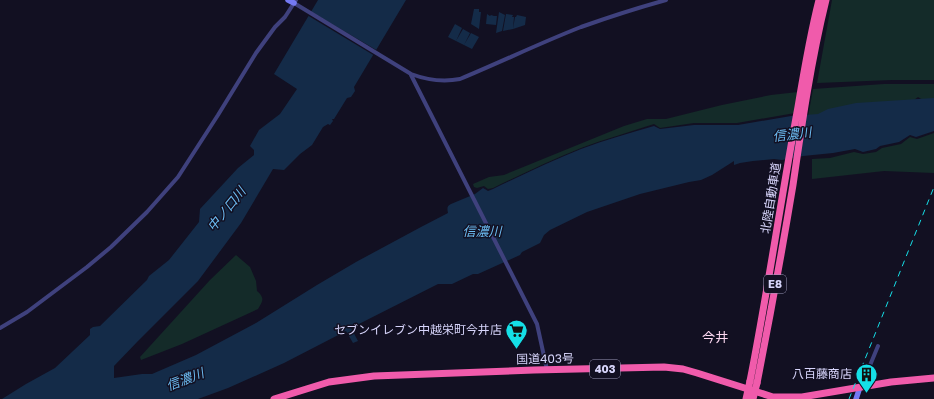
<svg xmlns="http://www.w3.org/2000/svg" width="934" height="399" font-family="'Golos Text','Noto Sans JP',sans-serif">
	<style>
		.green { fill: #142b29 }
		.water { fill: #142b48 }
		.pier { fill: #121022 }
		.lines { fill: none; stroke-linecap: round; stroke-linejoin: round }
		.street { stroke: #3f417d; stroke-width: 4 }
		.secondary { stroke: #7479f3; stroke-width: 5.5 }
		.highway { stroke: #f05bab; stroke-width: 7 }
		.rail { stroke: #15dfe7; stroke-width: 1; stroke-dasharray: 6 5; stroke-linecap: butt }
		.highway-bridge { stroke: #f05bab; stroke-width: 7 }
		.labels { text-anchor: middle; stroke-width: 3; stroke-linejoin: round; paint-order: stroke }
		.shield { fill: #121022; stroke: #9c9aba; stroke-width: 1 }
		.shield-label { font-size: 11px; font-weight: bold; fill: #d7d5fb }
		.street-label { font-size: 12px; fill: #d7d5fb; stroke: #121022 }
		.poi-label { font-size: 12px; fill: #d7d5fb; stroke: #121022; text-anchor: end }
		.water-label { font-size: 13px; font-style: italic; fill: #6cbcf2; stroke: #121022 }
		.neighbourhood-label { font-size: 13px; fill: #fbd7f0; stroke: #121022 }
	</style>
	<rect width="100%" height="100%" fill="#121022"/>
	<path class="green" d="M832,0H934V80H892L817,83Z
		M884,84H934V101L926,102L918,97L910,103L808,117L813,89Z
		M798,92L795,113L737,123H694L660,128L654,124C630,132 605,139 581,148C551,160 522,174 493,188L488,189L484,186L477,188L474,187L473,184L489,177L504,175L624,126L647,119H666L722,105L771,95Z
		M934,133V173L884,171L812,179V159L830,158L854,152L863,154L876,152L882,148L901,144L910,137L917,139Z
		M236,255L250,267L256,281L257,291C265,298 263,301 258,309L182,344L141,360L140,357L210,280Z"/>
	<path class="water" d="M318,0H406L354,87L355,91L351,97L347,98L334,119H332L333,121L330,125L328,124L323,127L312,145L300,154L284,170L273,169L241,223L198,281L138,341L114,366V378L142,374H152L196,355L256,323L317,285L356,262L421,227L448,213C447,208 447,206 451,204L475,194L483,188L488,191L493,189C522,175 551,161 581,149C605,140 630,133 654,126L660,129L694,125H738L791,116L818,114L828,109L856,103L934,98V131L916,137L910,135L899,142L880,146L876,149L863,152L855,149L833,153L803,156L782,160L774,159L753,161L740,163L734,165V161L712,175L701,180L689,182L640,194L587,212L550,230L544,235L540,243L522,252L520,255L478,274H473L452,284H438L351,328L358,341L353,343L346,331L284,363L228,388L198,399H2L26,384L55,368L90,335V329L93,327L100,326L147,280L149,276L169,260L199,222L200,209L238,168L254,155V150L250,146L259,130L280,114L297,89L274,74Z
		M474,9H479V12H481L479,29L471,24Z
		M499,12L505,15L502,31L496,33Z
		M487,14L490,16L491,15L494,16H497L496,25L486,24Z
		M506,14L513,15L512,17H514L513,29L503,31Z
		M517,15L526,17L525,25L513,29L515,17H516Z
		M455,24L462,28L456,41L448,37Z
		M463,29L470,33L464,45L456,41Z
		M471,33L479,37L472,49L464,45Z"/>
	<path class="pier" d="M310,11L378,51L375,56L307,15Z"/>
	<g class="lines">
		<path class="street" d="M294,3L411,74C427,80 444,82 460,79C501,62 540,43 581,27C609,17 637,8 666,0
			M411,75L537,324L547,370
			M0,328L27,312L87,267L111,247L147,212L178,177L218,115L256,53L275,27L285,17L296,0
			M861,387L878,346"/>
		<path class="secondary" d="M288,0L294,3
			M856,399L860,387"/>
		<path class="highway" d="M750,381C768,290 781,198 798,107C804,71 810,35 819,0
			M757,383C770,317 782,251 793,185C802,123 811,61 826,0
			M274,399L329,382L374,376L534,370L664,367L683,369L697,373L773,397H802L891,382L934,378"/>
		<path class="rail" d="M849,399L934,187"/>
		<path class="highway-bridge" d="M746,399L750,381
			M753,399L757,383"/>
	</g>
	<defs>
		<symbol id="supermarket-pin" viewBox="-11 -11 22 30"><path d="M0 17L-7.5 6A9.5 9.5 0 1 1 7.5 6Z" fill="#15dfe7" stroke="#121022"/><path d="M-6-5.5h2.5l.6 2H6L4.5 2H-2.5L-4.4-4H-6ZM-1.5 3.2a1.3 1.3 0 1 0 .1 0ZM3 3.2a1.3 1.3 0 1 0 .1 0Z" fill="#111"/></symbol>
		<symbol id="building-pin" viewBox="-11 -11 22 30"><path d="M0 17L-7.5 6A9.5 9.5 0 1 1 7.5 6Z" fill="#15dfe7" stroke="#121022"/><path d="M-4-6H4V6H1V3H-1V6H-4ZM-2.5-4.3h1.7v1.8h-1.7ZM.8-4.3h1.7v1.8H.8ZM-2.5-1h1.7V.8h-1.7ZM.8-1h1.7V.8H.8Z" fill="#111"/></symbol>
	</defs>
	<g fill-rule="evenodd">
		<use href="#supermarket-pin" x="504" y="318" width="25" height="34"/>
		<use href="#building-pin" x="854" y="362" width="25" height="34"/>
	</g>
	<g class="labels">
		<g class="shield">
			<rect x="764" y="275" width="22" height="18" rx="3"/>
			<rect x="590" y="360" width="30" height="18" rx="3"/>
		</g>
		<g class="shield-label">
			<text x="775" y="288">E8</text>
			<text x="605" y="373">403</text>
		</g>
		<g class="street-label">
			<text transform="translate(771 198) rotate(-81)" y="4">北陸自動車道</text>
			<text transform="translate(545 359) rotate(-1)" y="4">国道403号</text>
		</g>
		<g class="poi-label">
			<text x="502" y="334">セブンイレブン中越栄町今井店</text>
			<text x="852" y="378">八百藤商店</text>
		</g>
		<g class="water-label">
			<text transform="translate(792 134) rotate(-7)" y="5">信濃川</text>
			<text transform="translate(226 209) rotate(-51)" y="5">中ノ口川</text>
			<text x="482" y="236">信濃川</text>
			<text transform="translate(185 379) rotate(-21)" y="5">信濃川</text>
		</g>
		<g class="neighbourhood-label">
			<text x="715" y="342">今井</text>
		</g>
	</g>
</svg>
